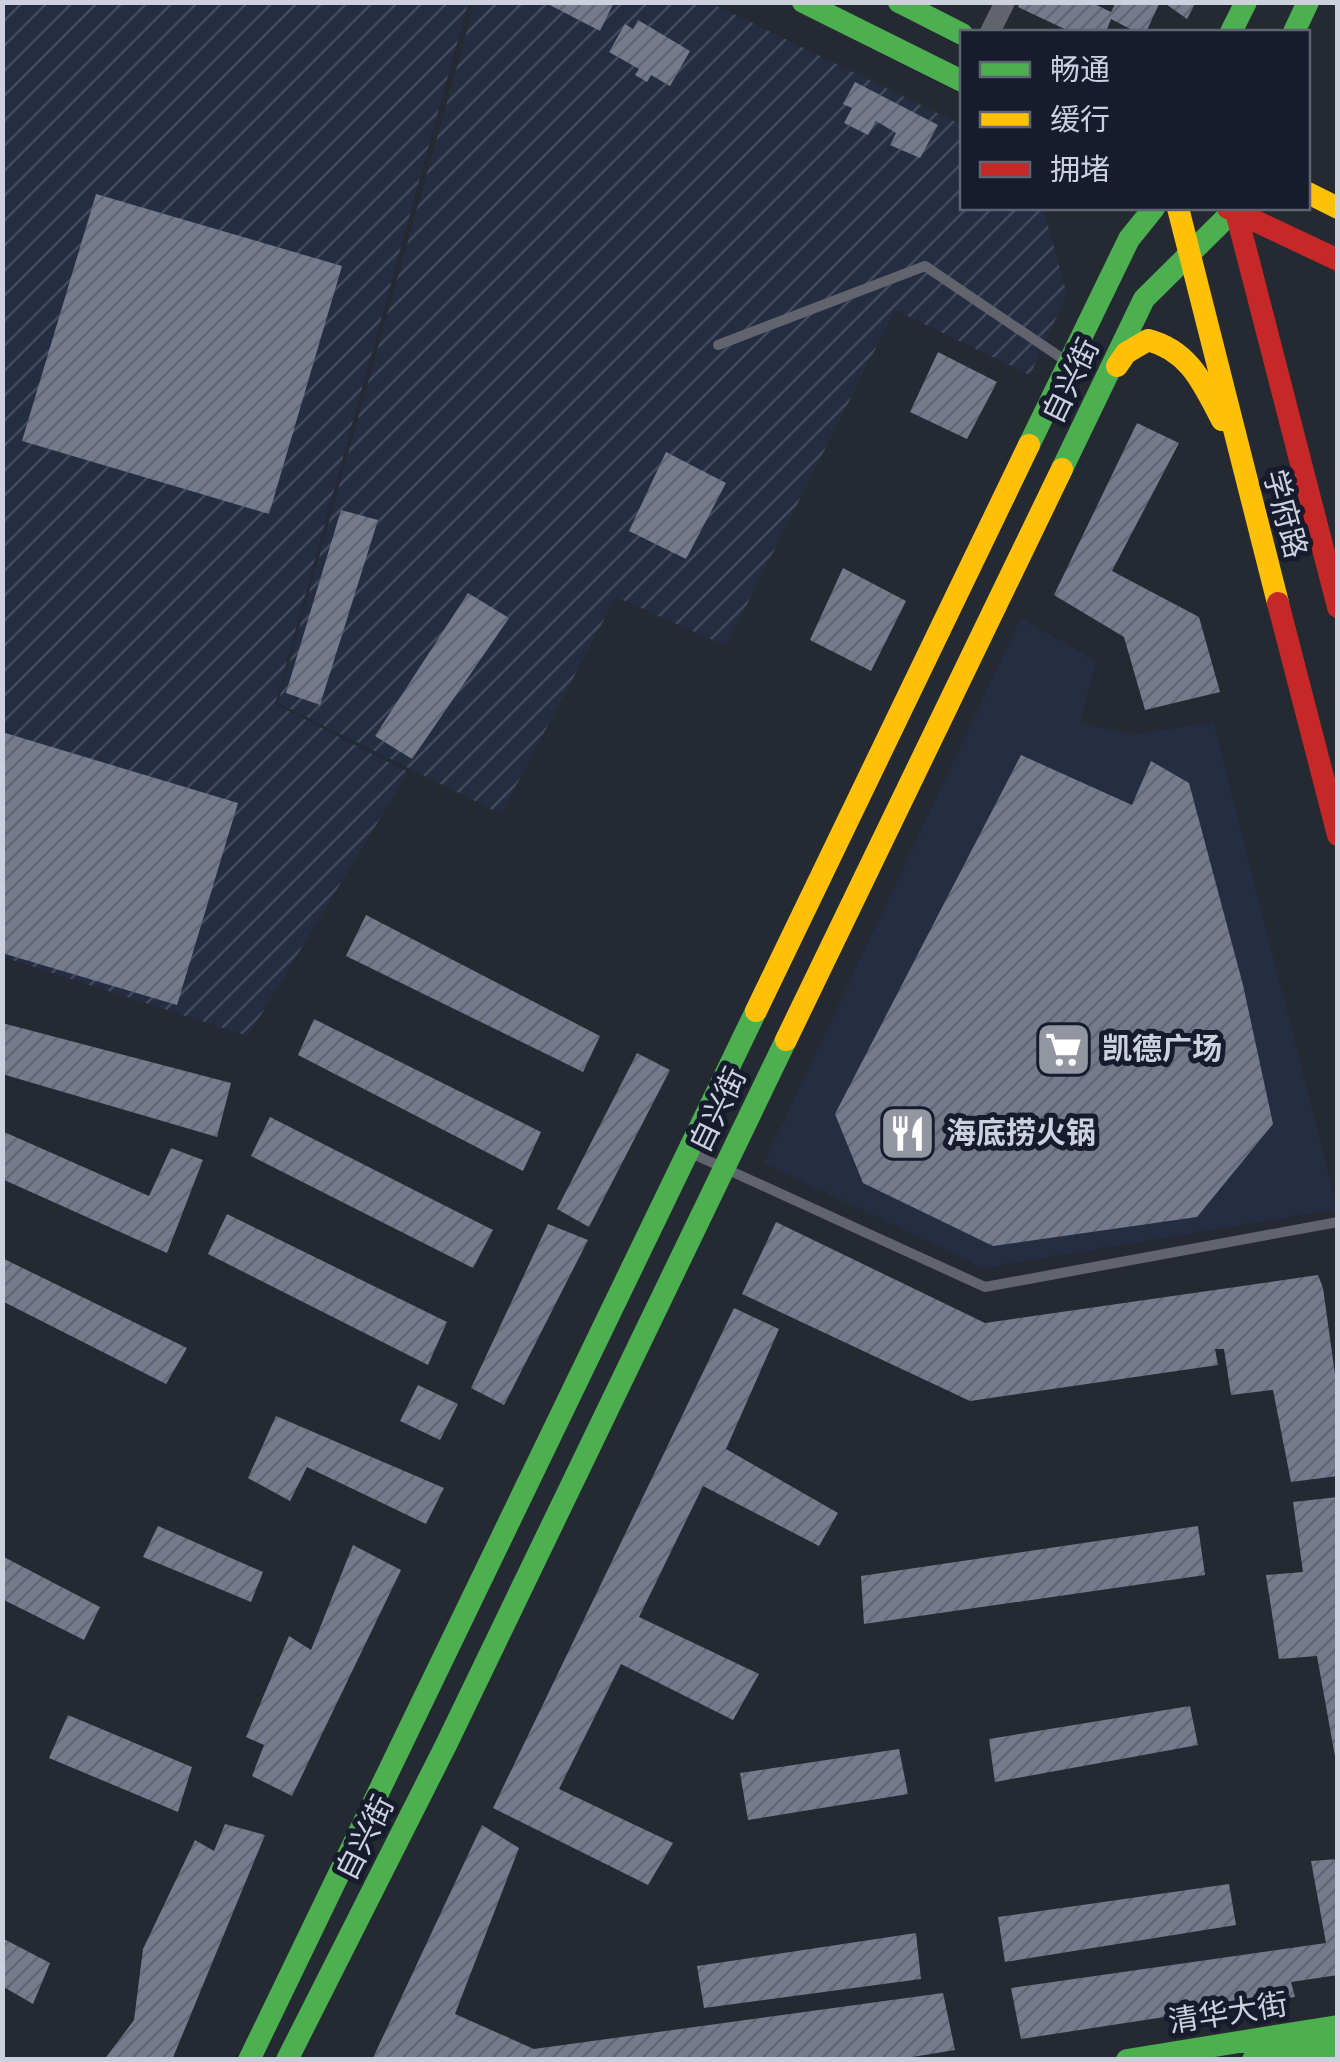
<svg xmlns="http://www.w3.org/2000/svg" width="1340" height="2062" font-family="'Open Sans','Noto Sans SC',sans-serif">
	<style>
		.built { fill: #252d43 }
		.industrial { fill: url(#industrial-furrows) }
		.building { fill: url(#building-hatch) }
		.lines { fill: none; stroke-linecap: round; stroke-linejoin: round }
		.lane { stroke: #61646d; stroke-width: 10 }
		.street { stroke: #61646d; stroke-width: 20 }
		.fast { stroke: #4caf50; stroke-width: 22 }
		.slow { stroke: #ffc107; stroke-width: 22 }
		.jam { stroke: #c62828; stroke-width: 22 }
		.labels { text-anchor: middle; stroke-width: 10; stroke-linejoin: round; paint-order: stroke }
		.street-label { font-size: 30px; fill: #ccd1dd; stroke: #161c2d }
		.poi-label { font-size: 30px; font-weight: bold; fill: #ccd1dd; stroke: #161c2d; text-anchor: start }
	</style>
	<defs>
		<pattern id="industrial-furrows" width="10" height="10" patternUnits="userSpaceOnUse" patternTransform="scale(2.5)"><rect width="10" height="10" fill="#252d43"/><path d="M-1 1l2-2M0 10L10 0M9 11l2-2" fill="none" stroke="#434a5e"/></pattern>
		<pattern id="building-hatch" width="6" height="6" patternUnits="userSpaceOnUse" patternTransform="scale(2.5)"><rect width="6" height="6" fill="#757b8c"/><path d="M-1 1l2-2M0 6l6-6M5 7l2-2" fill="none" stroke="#616672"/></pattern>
	</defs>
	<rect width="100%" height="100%" fill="#252932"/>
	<path class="built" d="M1021,618L1096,661L1080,722L1132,735L1214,722L1337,1209L983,1268L764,1163Z"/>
	<path class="industrial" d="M3,3H468L275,704L408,772L248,1036L3,957Z
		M475,3H711L962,125V208H1043L1067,294L1030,375L895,310L726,646L616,597L501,814L278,703Z"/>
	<path class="building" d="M544,2H614L600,31Z
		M1020,2H1090L1111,12L1116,2H1160L1146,32H1136L1111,19L1106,32H1071L1018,7Z
		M1163,2H1196L1187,19Z
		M638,20L690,51L670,86L651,75L647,82L635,75L639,69L609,52L625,24L633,29Z
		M855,82L938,125L920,158L890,145L896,133L876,121L868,135L844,123L852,108L843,104Z
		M96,194L342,266L269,514L22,441Z
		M938,352L997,382L967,439L910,412Z
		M1137,423L1179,443L1112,571L1199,617L1220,692L1145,710L1124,637L1054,595Z
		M666,452L726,483L686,559L629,531Z
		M341,510L378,520L320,705L286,693Z
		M843,568L906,601L871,671L810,640Z
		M468,593L509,618L412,759L375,736Z
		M2,732L238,803L177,1005L2,953Z
		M1021,755L1132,805L1151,761L1189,783L1243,985L1273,1124L1197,1217L993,1246L863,1183L835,1114Z
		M366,915L600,1036L583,1072L346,956Z
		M314,1019L541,1132L523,1171L298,1055Z
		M2,1023L231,1083L217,1137L2,1074Z
		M637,1053L670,1070L589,1227L557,1209Z
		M270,1117L493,1230L473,1268L251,1156Z
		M2,1131L149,1196L171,1148L203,1160L167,1253L2,1179Z
		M227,1214L447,1322L428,1365L208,1254Z
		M776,1222L985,1323L1318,1275L1323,1288L1338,1396V1476L1291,1482L1273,1390L1231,1395L1224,1349H1215L1218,1365L970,1401L742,1294Z
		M548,1224L588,1240L504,1405L471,1388Z
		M2,1258L187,1348L166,1384L2,1301Z
		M734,1308L779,1329L726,1449L838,1513L819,1546L703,1486L639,1617L759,1674L733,1720L621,1664L559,1789L673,1843L648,1885L493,1808Z
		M418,1385L458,1404L440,1440L400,1421Z
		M276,1416L444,1488L426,1524L307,1467L290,1501L248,1478Z
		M1338,1497V1762H1336L1317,1656L1279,1659L1266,1575L1303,1572L1293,1502Z
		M158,1526L263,1572L251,1602L143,1557Z
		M1198,1526L1205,1575L864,1624L861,1576Z
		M353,1545L401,1570L292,1796L252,1776L264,1745L246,1737L289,1636L311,1650Z
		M2,1556L100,1607L84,1640L2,1599Z
		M1190,1706L1198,1745L995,1782L989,1739Z
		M68,1715L192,1767L178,1812L49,1758Z
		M899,1749L908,1794L748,1820L740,1773Z
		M225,1824L265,1835L172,2060H104L134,2020L143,1949L195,1840L214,1851Z
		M482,1825L519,1848L455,2014L534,2049L943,1993L955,2050L894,2060H372Z
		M1338,1859V1975L1291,1982L1295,1997L1021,2039L1011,1988L1326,1943L1311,1861Z
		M1229,1884L1236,1925L1005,1962L998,1917Z
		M916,1933L921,1979L704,2008L697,1966Z
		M2,1938L50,1963L33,2004L2,1986Z"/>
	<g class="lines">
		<path class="lane" d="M718,345L925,266L1066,361
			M691,1153L985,1287L1338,1222"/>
		<path class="street" d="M990,32L1005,2"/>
		<path class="fast" d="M803,2L962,81
			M899,2L962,34
			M1231,32L1246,2
			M1294,32L1308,2
			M1029,445L1129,239L1154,208
			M1062,469L1144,299L1234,210
			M249,2060L756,1011
			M287,2060L446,1745L786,1040
			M1127,2060L1338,2026
			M1253,2060L1338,2046"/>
		<path class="slow" d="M1308,193L1338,208
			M1178,208L1278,603
			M1117,366L1126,353L1148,340C1190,351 1203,384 1222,420
			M756,1011L1029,445
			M786,1040L1062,469"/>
		<path class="jam" d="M1228,208L1338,260
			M1235,208L1338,607
			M1278,603L1338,835"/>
	</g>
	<defs>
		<symbol id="supermarket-square" viewBox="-11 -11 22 22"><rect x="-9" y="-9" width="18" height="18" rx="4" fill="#9296a1" stroke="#161c2d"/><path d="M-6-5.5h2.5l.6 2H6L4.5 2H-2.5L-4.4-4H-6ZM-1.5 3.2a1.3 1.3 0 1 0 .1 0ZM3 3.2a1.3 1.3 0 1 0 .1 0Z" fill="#fff"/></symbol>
		<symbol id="restaurant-square" viewBox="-11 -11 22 22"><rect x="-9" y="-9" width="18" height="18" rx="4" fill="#9296a1" stroke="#161c2d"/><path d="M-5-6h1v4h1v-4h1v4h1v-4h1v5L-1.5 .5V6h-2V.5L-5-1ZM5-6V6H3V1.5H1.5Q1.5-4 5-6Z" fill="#fff"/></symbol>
	</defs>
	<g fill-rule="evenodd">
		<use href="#supermarket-square" x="1032" y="1018" width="63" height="63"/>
		<use href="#restaurant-square" x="876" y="1102" width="63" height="63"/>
	</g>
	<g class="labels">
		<g class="street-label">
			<text transform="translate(1071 381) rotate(-64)" y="10">自兴街</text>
			<text transform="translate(1285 514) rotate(75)" y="10">学府路</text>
			<text transform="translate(718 1110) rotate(-64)" y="10">自兴街</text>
			<text transform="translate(365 1838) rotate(-63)" y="10">自兴街</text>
			<text transform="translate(1228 2013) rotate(-9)" y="10">清华大街</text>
		</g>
		<g class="poi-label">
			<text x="1102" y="1059">凯德广场</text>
			<text x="946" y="1143">海底捞火锅</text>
		</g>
	</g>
	<rect width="1340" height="2062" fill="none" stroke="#ccd1dd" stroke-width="10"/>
	<rect x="960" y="30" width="350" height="180" fill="#161c2d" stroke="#5f6473" stroke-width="2.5"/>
	<rect x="980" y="62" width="50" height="15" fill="#4caf50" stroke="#5f6473" stroke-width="2.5"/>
	<text x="1050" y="80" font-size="30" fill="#ccd1dd">畅通</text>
	<rect x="980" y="112" width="50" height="15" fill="#ffc107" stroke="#5f6473" stroke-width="2.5"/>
	<text x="1050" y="130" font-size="30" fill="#ccd1dd">缓行</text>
	<rect x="980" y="162" width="50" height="15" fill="#c62828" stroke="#5f6473" stroke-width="2.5"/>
	<text x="1050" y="180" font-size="30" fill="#ccd1dd">拥堵</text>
</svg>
